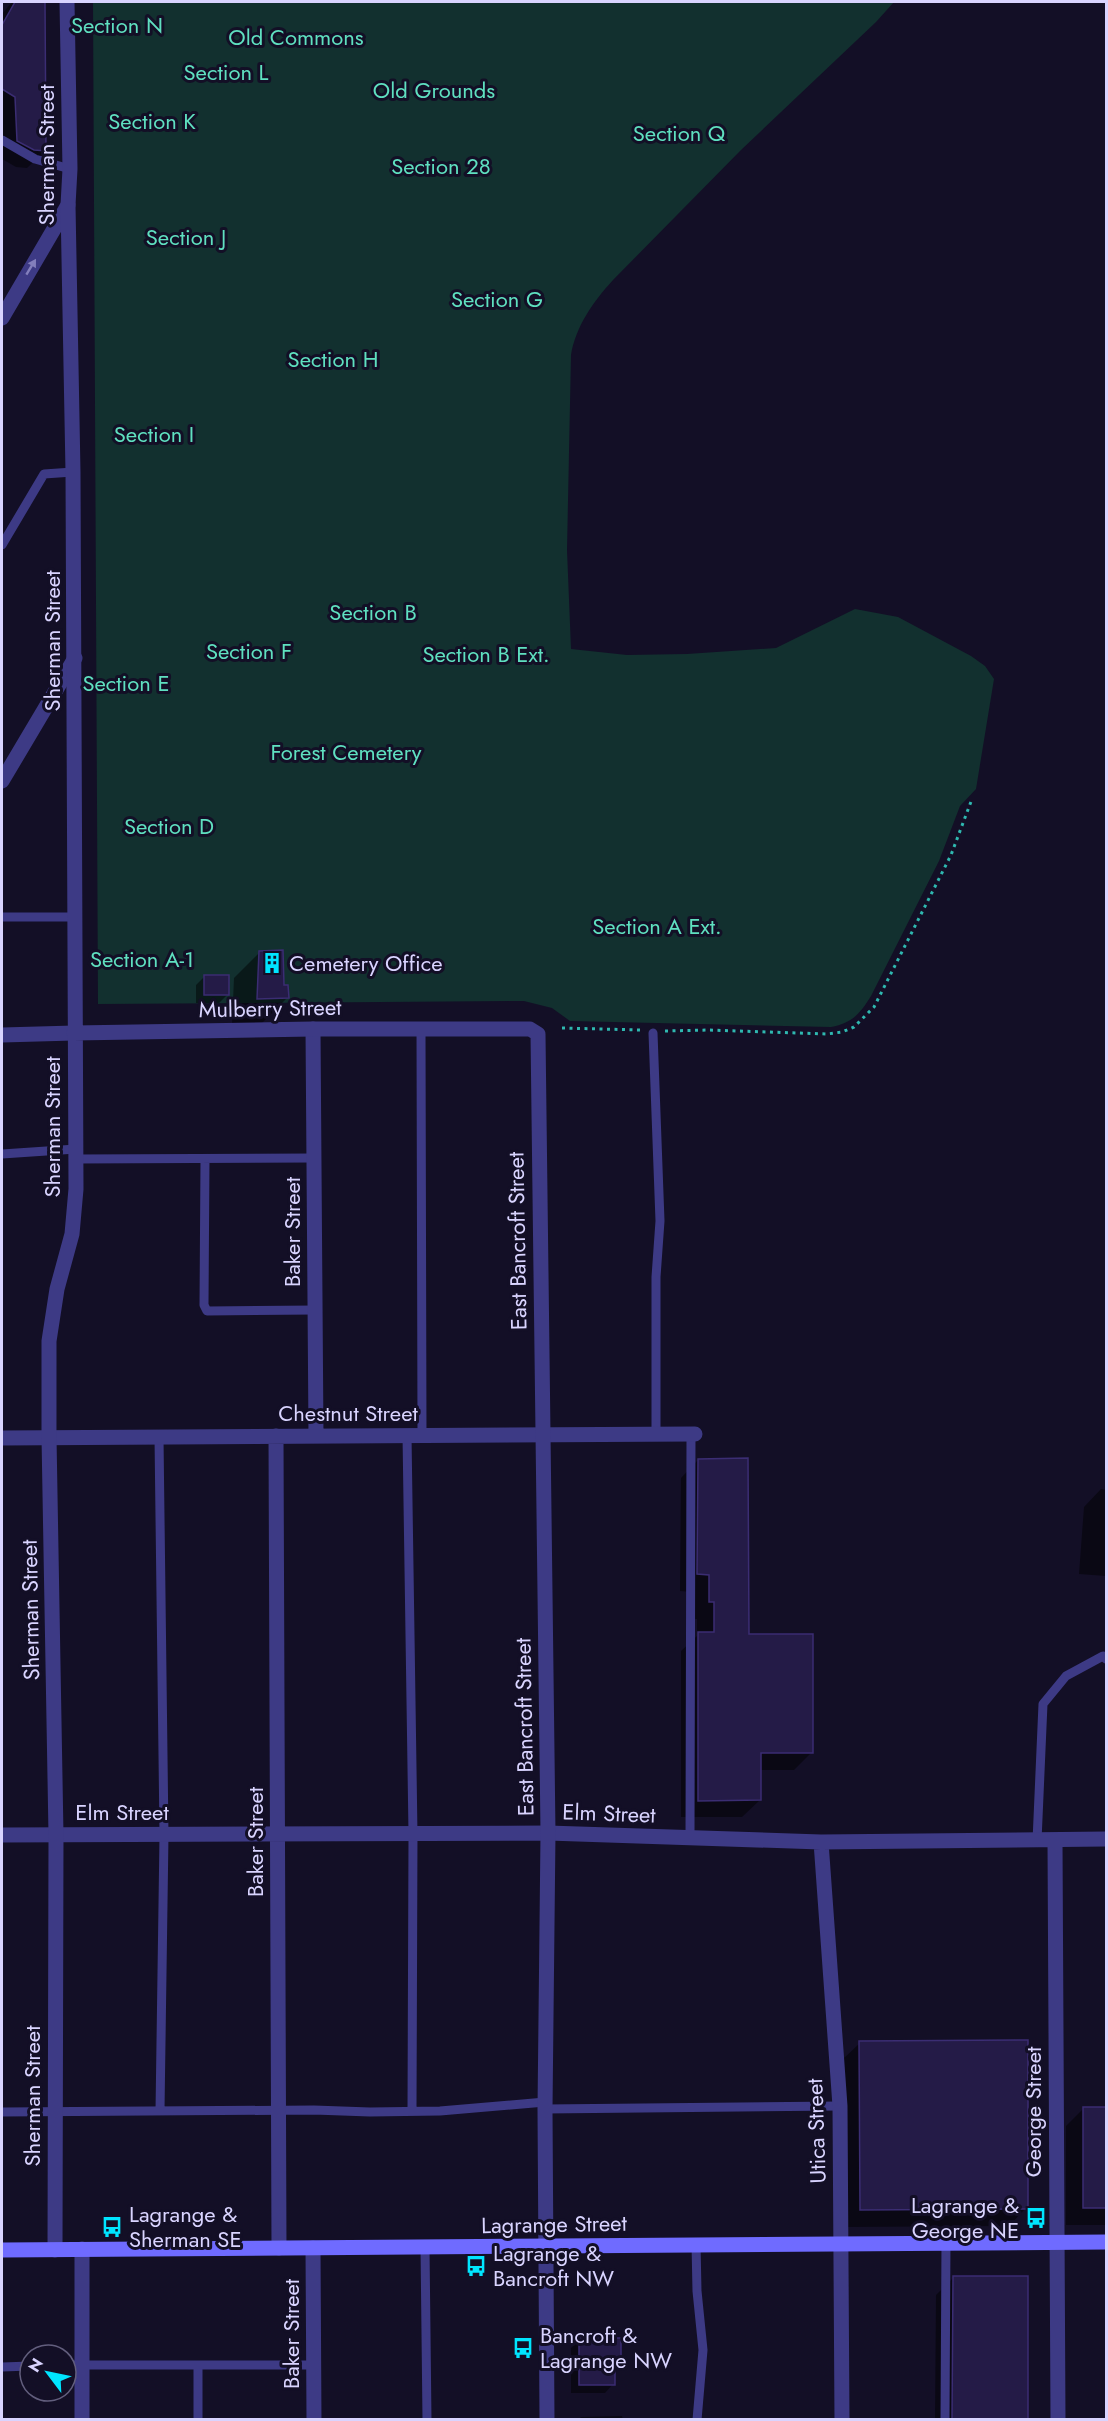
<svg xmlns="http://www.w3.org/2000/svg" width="1108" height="2421" font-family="Jost,sans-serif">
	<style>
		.green { fill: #12302f }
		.shadow { fill: #0007 }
		.building { fill: #241b47; stroke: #3b2d73; stroke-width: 1.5 }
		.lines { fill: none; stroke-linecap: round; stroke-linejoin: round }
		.path { stroke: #2fb8b0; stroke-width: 3; stroke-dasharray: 3 4.5; stroke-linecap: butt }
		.service { stroke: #3d3a85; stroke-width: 9 }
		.minor { stroke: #3d3a85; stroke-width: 15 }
		.tertiary { stroke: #3d3a85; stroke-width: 15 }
		.secondary { stroke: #6f6bff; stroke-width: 15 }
		.oneway { fill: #837fbc }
		.labels { text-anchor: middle; stroke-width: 6; stroke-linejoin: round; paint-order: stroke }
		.park-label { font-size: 22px; fill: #5fe0c0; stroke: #130f26 }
		.street-label { font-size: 22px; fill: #d9d4ff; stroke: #130f26 }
		.poi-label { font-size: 22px; fill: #d9d4ff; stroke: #130f26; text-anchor: start }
	</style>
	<rect width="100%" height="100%" fill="#130f26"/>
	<path class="green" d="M93,2H894L876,22L741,150L613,280C593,302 576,326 571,355L567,550L571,649L627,655L687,654L776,648L855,609L898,617L971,656L985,666L994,679L976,789L960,806L939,861L871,996C860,1014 852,1023 831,1027L570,1021L552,1008L524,1001L98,1004Z"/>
	<path class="shadow" d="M12,2H37L43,5L45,151L27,168L16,167L2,159V14Z
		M260,952L282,986L287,998L261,1024H232L234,978Z
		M205,976L228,994L219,1003H196V985Z
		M698,1460L747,1635L812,1752L794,1770H760V1800L742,1817H681V1651L697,1636V1619H692V1592L680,1591L681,1478Z
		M1101,1489L1106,1490V1576L1079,1574L1084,1507Z
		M860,2043L1026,2208L1009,2226L843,2227L842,2060Z
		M1106,2108V2225H1066V2126L1083,2109Z
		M953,2278L1026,2420H935L936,2295Z
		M580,2340L619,2357L613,2363V2384L605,2393H571V2348Z
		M622,2416L623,2420H578L581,2417Z"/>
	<path class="building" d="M15,2H45L46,151L34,150L17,141L15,97L2,89V25Z
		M283,950L284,985H288L289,998L257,999L259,951Z
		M204,975H229V995H204Z
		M748,1458L749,1634H813V1753H761V1800L698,1801V1632H714V1602H709V1575L697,1574L698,1459Z
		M1028,2040V2209L860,2210L859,2041Z
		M1083,2107H1107V2208H1083Z
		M953,2276H1028V2420H952Z
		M579,2338H621V2358H615V2385H579Z"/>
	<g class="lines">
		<path class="path" d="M562,1028L641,1030
			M665,1031L708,1030L827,1034L842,1032L854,1027L874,1007L951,855L972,799"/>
		<path class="service" d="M2,140L35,159L70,169
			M2,545L44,474L73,472
			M2,917H74
			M421,1030L422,1435
			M653,1033L660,1221L656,1277V1434
			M2,1154L76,1149
			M76,1159L314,1158
			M205,1159L204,1305L207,1311L315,1310
			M407,1435L413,1834L412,2111
			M159,1437L164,1835L160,2111
			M690,1838L691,1434
			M1037,1841L1043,1704L1066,1676L1103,1656L1106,1659
			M545,2109L840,2106
			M2,2112L314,2110L370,2112L440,2111L545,2102
			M696,2244L697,2291L703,2350L697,2420
			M425,2247L427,2420
			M66,2365H313
			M198,2365V2420
			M2,2367L30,2366
			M945,2420L946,2241"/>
		<path class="minor" d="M2,318L68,205
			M2,781L75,658
			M313,1029L316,1436
			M2,1035L74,1033
			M276,1436L279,2248
			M2,1438L695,1434
			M2,1835L548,1833L821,1842L1106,1839
			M1055,1841L1058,2420
			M821,1842L840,2106L842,2420
			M313,2248L314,2420"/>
		<path class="tertiary" d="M74,1033L313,1029H530L538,1034L548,1833L545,2109L547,2420
			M55,2250L56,1835L49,1437V1341L57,1289L72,1234L76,1189L73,472L68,205L70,169L67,2
			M82,2420V2249"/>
		<path class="secondary" d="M2,2250C370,2250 738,2242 1106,2242"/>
	</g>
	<defs><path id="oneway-solid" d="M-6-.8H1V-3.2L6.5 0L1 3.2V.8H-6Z" transform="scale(1.5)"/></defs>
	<use class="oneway" href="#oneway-solid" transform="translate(31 267) rotate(-59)"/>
	<defs>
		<symbol id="building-bare" viewBox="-9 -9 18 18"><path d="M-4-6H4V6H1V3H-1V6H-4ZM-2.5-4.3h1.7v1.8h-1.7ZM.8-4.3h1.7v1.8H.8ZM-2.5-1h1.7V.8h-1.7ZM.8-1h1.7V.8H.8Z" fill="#00e5ff" stroke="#130f26" stroke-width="2.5" paint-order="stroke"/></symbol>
		<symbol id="bus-bare" viewBox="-9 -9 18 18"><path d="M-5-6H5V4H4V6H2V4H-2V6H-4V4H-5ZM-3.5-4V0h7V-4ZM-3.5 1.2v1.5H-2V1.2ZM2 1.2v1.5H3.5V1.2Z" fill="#00e5ff" stroke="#130f26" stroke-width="2.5" paint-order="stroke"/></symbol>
	</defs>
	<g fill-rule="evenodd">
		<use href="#building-bare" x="257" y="948" width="30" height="30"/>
		<use href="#bus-bare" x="1021" y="2203" width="30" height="30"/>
		<use href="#bus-bare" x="97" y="2212" width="30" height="30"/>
		<use href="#bus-bare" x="461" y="2251" width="30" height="30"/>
		<use href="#bus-bare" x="508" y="2333" width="30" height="30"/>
	</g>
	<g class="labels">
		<g class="park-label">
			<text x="117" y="33">Section N</text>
			<text x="296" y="45">Old Commons</text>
			<text x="226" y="80">Section L</text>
			<text x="434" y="98">Old Grounds</text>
			<text x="152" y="129">Section K</text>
			<text x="679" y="141">Section Q</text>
			<text x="441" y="174">Section 28</text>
			<text x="186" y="245">Section J</text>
			<text x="497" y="307">Section G</text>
			<text x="333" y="367">Section H</text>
			<text x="154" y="442">Section I</text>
			<text x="373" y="620">Section B</text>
			<text x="249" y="659">Section F</text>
			<text x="486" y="662">Section B Ext.</text>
			<text x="126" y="691">Section E</text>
			<text x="346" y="760">Forest Cemetery</text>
			<text x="169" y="834">Section D</text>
			<text x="657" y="934">Section A Ext.</text>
			<text x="142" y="967">Section A-1</text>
		</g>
		<g class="street-label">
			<text transform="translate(46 155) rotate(-90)" y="8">Sherman Street</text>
			<text transform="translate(52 641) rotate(-90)" y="8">Sherman Street</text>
			<text transform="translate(270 1008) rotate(-1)" y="8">Mulberry Street</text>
			<text transform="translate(52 1127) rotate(-90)" y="8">Sherman Street</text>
			<text transform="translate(292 1232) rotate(-90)" y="8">Baker Street</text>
			<text transform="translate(517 1241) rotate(-91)" y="8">East Bancroft Street</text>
			<text x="348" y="1421">Chestnut Street</text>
			<text transform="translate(30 1610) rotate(-91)" y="8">Sherman Street</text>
			<text transform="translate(524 1727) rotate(-91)" y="8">East Bancroft Street</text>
			<text x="122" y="1820">Elm Street</text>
			<text transform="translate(609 1813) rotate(2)" y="8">Elm Street</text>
			<text transform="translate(255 1842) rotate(-90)" y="8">Baker Street</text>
			<text transform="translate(32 2096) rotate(-90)" y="8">Sherman Street</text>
			<text transform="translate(1033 2112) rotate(-90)" y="8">George Street</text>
			<text transform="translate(816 2131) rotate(-92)" y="8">Utica Street</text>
			<text transform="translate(554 2224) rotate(-1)" y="8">Lagrange Street</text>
			<text transform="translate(291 2334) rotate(-90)" y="8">Baker Street</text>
		</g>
		<g class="poi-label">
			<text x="289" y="971">Cemetery Office</text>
			<text x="1019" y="2213" text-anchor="end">Lagrange &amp;<tspan x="1019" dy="25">George NE</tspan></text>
			<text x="129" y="2222">Lagrange &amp;<tspan x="129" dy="25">Sherman SE</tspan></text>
			<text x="493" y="2261">Lagrange &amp;<tspan x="493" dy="25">Bancroft NW</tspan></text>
			<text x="540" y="2343">Bancroft &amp;<tspan x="540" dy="25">Lagrange NW</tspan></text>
		</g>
	</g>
	<rect width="1108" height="2421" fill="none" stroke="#d9d4ff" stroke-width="6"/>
	<g transform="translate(48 2373) rotate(302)"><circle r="28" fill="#130f26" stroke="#625e7d" stroke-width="1.5"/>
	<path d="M0-4.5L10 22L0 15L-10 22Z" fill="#00e5ff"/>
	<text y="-9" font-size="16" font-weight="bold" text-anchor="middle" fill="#d9d4ff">N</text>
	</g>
</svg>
